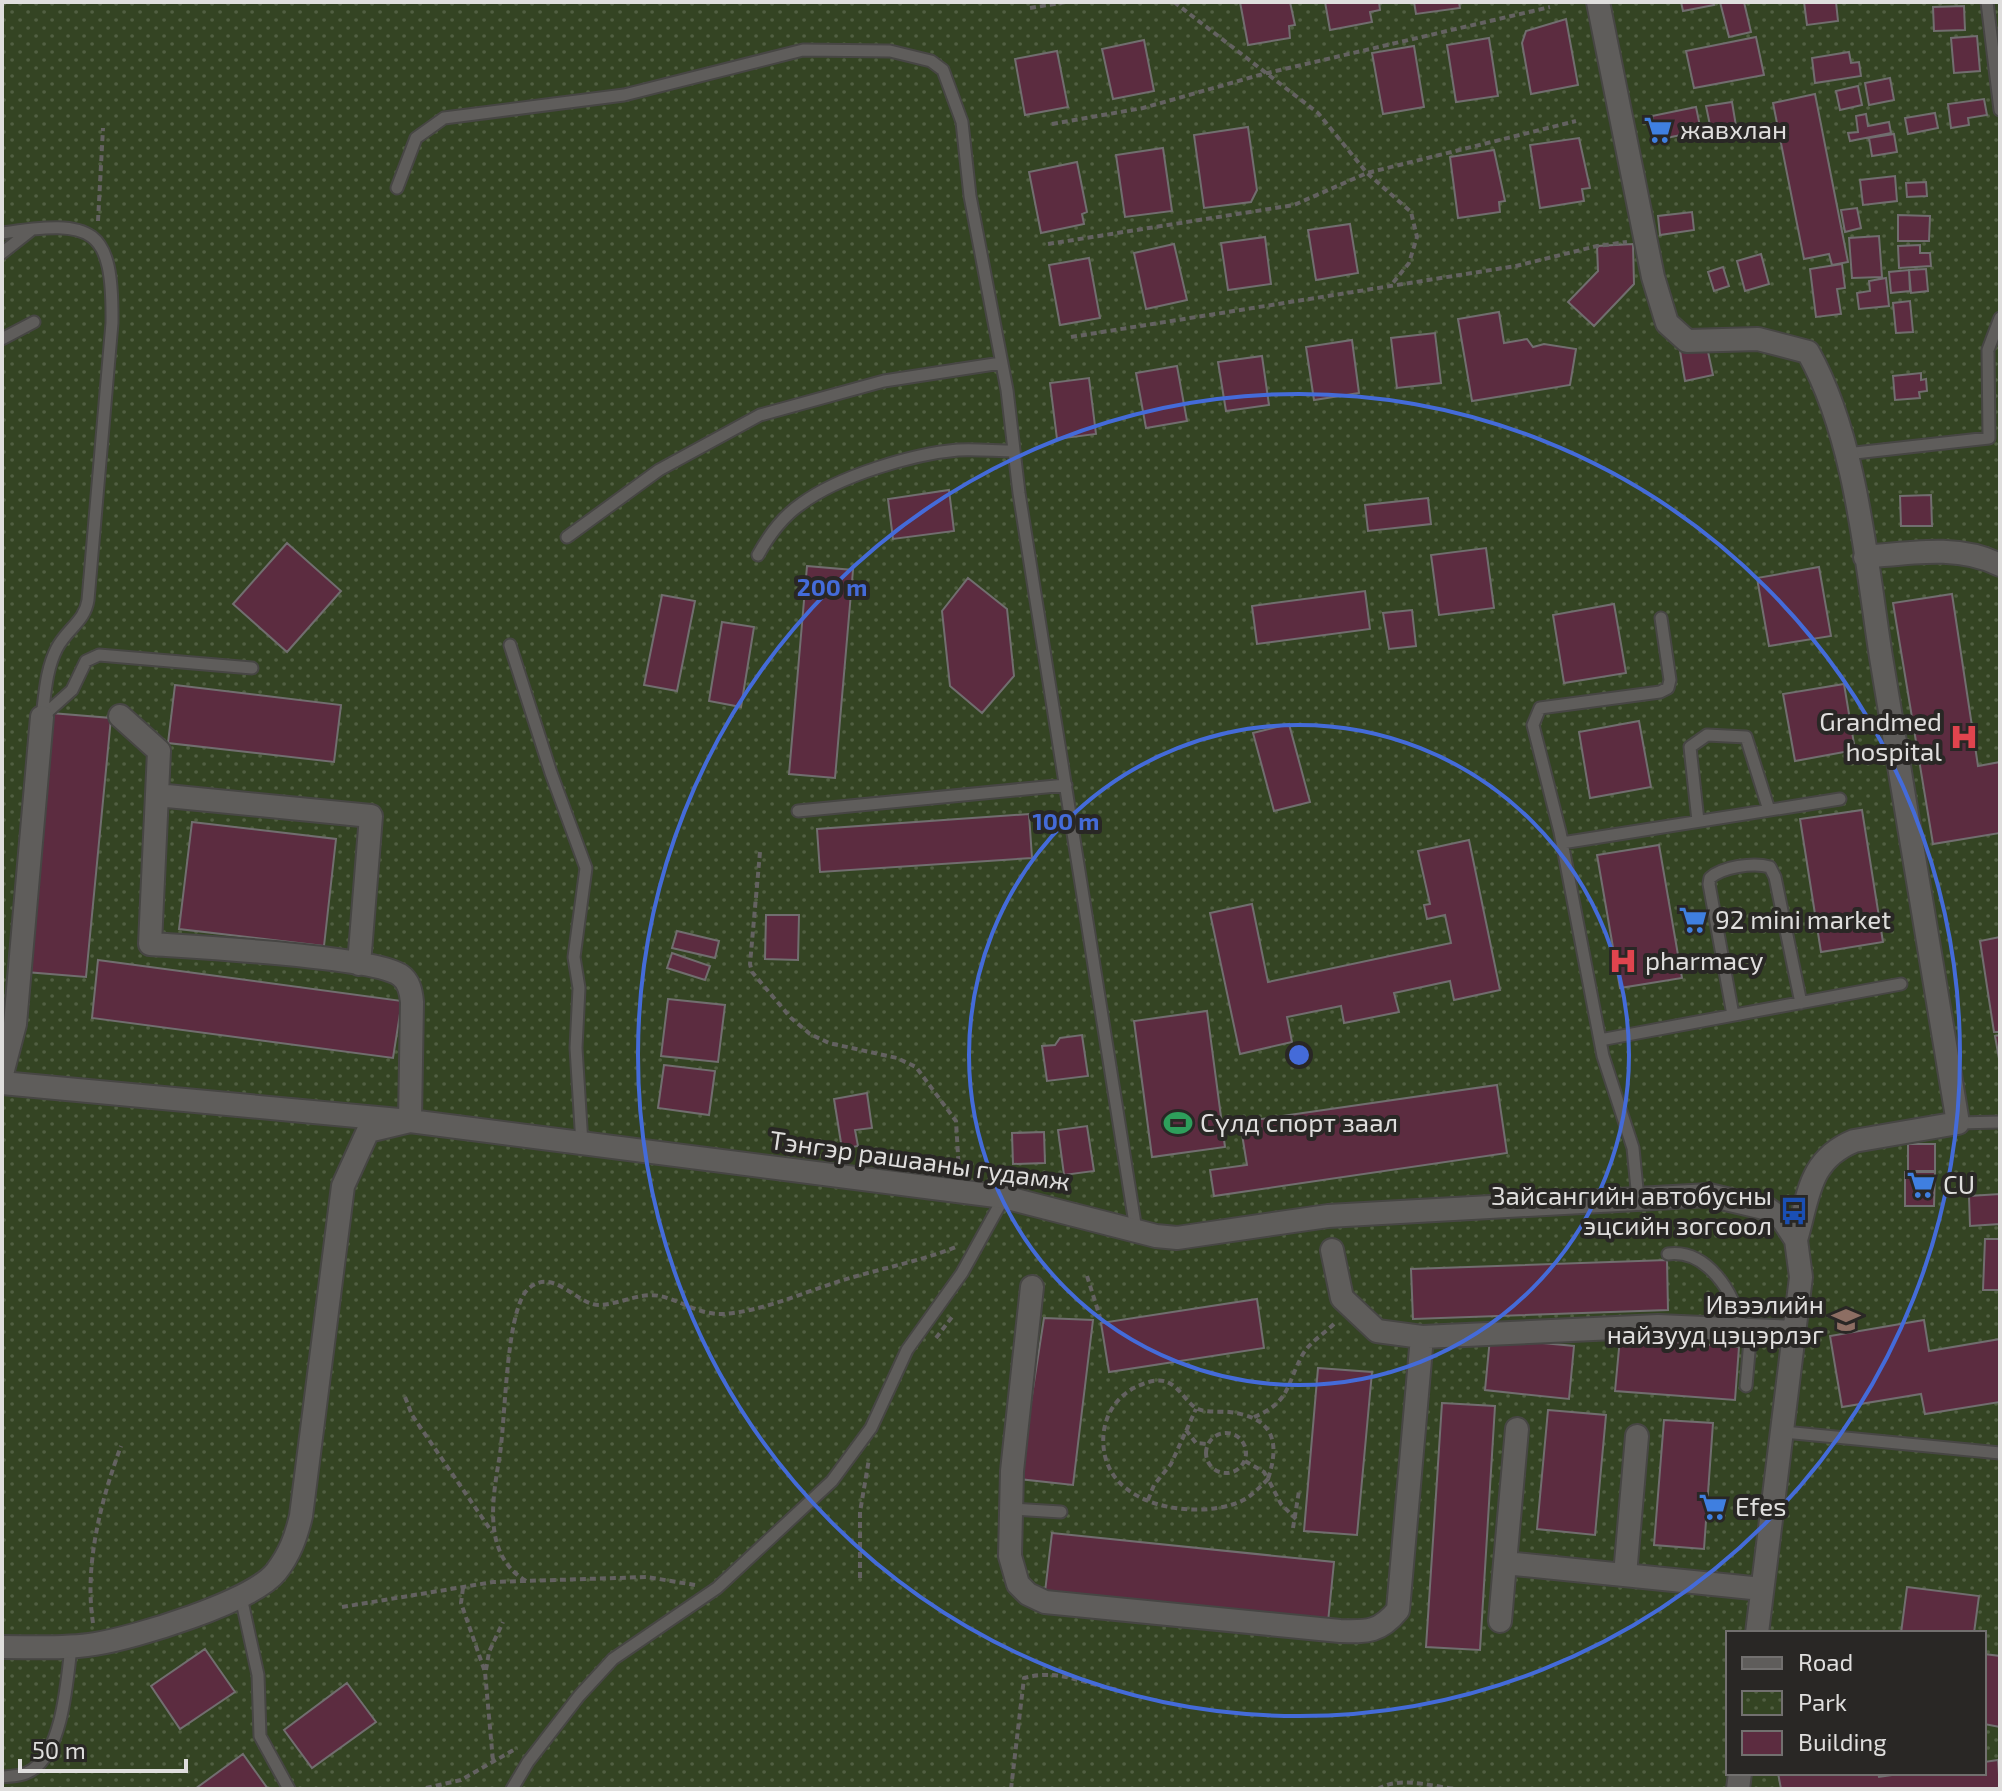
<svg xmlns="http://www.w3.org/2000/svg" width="2002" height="1791" font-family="'Exo 2',sans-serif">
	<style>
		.park { fill: url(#park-dots); fill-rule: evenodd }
		.building { fill: #5c2c40; stroke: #716e6f; stroke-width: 2 }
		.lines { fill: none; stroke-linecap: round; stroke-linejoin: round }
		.lane-casing { stroke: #474644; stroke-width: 15 }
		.street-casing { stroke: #474644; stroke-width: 26 }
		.path { stroke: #646261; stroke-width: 4; stroke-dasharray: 6 4; stroke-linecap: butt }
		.lane { stroke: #5f5d5b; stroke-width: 11 }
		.street { stroke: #5f5d5b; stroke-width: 22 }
		.ring { fill: none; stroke: #446bd9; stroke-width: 4 }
		.labels { text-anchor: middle; stroke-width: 8; stroke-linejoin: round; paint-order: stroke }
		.poi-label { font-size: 26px; fill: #dfdedd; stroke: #292725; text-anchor: start }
		.street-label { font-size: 26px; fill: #dfdedd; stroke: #292725 }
		.centre { fill: #446bd9; stroke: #292725; stroke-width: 4 }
		.ring-label { font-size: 24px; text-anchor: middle; font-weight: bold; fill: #446bd9; stroke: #292725; stroke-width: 8; stroke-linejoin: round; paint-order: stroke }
	</style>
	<defs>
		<pattern id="park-dots" width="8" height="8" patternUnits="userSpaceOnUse" patternTransform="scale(2)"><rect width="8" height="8" fill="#344423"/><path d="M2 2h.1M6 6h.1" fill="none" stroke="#515f42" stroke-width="1.8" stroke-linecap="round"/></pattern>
	</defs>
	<rect width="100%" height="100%" fill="#292725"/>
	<path class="park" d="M2,2H2000V1789H2ZM1728,1633H1984V1773H1728Z"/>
	<path class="building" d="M1240,2H1290L1295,25L1289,26L1290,38L1248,45Z
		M1325,2H1379L1380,10L1370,12L1372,22L1330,30Z
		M1414,2H1459L1460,8L1416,14Z
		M1681,2H1713L1714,5L1683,11Z
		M1720,2H1744L1751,32L1729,37Z
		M1804,2H1836L1838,21L1807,25Z
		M1964,6L1965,30L1934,31L1933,7Z
		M1566,19L1578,85L1531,94L1522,43L1526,31Z
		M1977,36L1980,71L1954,73L1951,38Z
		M1756,37L1764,75L1694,88L1686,51Z
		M1489,38L1498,96L1456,102L1447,45Z
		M1144,40L1154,91L1113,99L1102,49Z
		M1414,46L1424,107L1383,114L1372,53Z
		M1057,51L1068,107L1025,115L1015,59Z
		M1849,52L1851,63L1859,62L1861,76L1815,83L1812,58Z
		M1890,78L1894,100L1869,105L1865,83Z
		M1858,86L1862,105L1840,110L1836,91Z
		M1815,94L1848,262L1832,265L1829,254L1804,259L1773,103Z
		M1984,99L1987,115L1968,118L1969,125L1951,128L1948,104Z
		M1732,102L1736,126L1711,130L1706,106Z
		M1696,107L1701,131L1656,140L1652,116Z
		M1935,113L1938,128L1908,134L1905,118Z
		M1866,114L1868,126L1889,122L1891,133L1850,141L1848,133L1858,132L1856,116Z
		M1248,127L1257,190L1251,202L1204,208L1194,135Z
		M1894,134L1897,152L1872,156L1869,138Z
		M1579,138L1590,188L1582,189L1584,201L1540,208L1530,145Z
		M1163,148L1172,211L1125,217L1116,155Z
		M1494,150L1505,201L1499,202L1500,212L1458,218L1450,157Z
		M1077,162L1087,212L1082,214L1084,224L1041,233L1029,172Z
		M1895,176L1897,201L1863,205L1860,180Z
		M1926,182L1927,196L1907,197L1906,183Z
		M1857,208L1861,228L1845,232L1841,210Z
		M1692,212L1694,230L1660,235L1658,216Z
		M1898,215L1930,216L1929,241H1898Z
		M1350,224L1358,273L1316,280L1308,230Z
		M1879,236L1882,277L1852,278L1849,238Z
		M1265,237L1271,284L1228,290L1221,243Z
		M1174,244L1187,300L1146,309L1134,253Z
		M1633,244L1634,284L1594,326L1568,302L1598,271L1597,246Z
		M1920,245V253H1930L1931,266L1899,268L1898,246Z
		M1761,254L1769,284L1745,291L1737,261Z
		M1089,258L1100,318L1060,325L1049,265Z
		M1842,264L1845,288L1837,289L1841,314L1816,317L1810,269Z
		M1723,267L1729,286L1714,291L1708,272Z
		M1926,269L1928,291L1911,293L1909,270Z
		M1909,270L1910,291L1891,293L1889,272Z
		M1886,278L1889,306L1859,309L1857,293L1870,291L1869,281Z
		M1910,301L1913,332L1896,333L1893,303Z
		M1499,312L1504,343L1527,339L1533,347L1544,344L1576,349L1570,385L1472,401L1458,319Z
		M1435,333L1441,383L1397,388L1391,338Z
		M1352,340L1359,393L1314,400L1306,347Z
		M1707,347L1713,375L1685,381L1680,351Z
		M1262,356L1269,405L1226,411L1218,362Z
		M1177,366L1187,421L1146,428L1136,373Z
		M1921,373V380L1926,379L1927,391L1919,392L1920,398L1895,400L1893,376Z
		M1089,378L1096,434L1057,439L1050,383Z
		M949,490L954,531L893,539L888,499Z
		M1931,495L1932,526H1901L1900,496Z
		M1428,498L1431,524L1368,531L1365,505Z
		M287,543L341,591L287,652L233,604Z
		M1486,548L1494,608L1439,615L1431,555Z
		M807,566L853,570L835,778L789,774Z
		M1819,567L1831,636L1769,646L1757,578Z
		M968,578L1007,609L1014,676L982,713L950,686L942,611Z
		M1365,591L1370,629L1257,644L1252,606Z
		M1952,594L1978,766L2000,762V833L1933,844L1893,603Z
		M662,595L695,601L677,691L644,685Z
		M1614,604L1626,673L1564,683L1553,615Z
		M1412,610L1416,646L1389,649L1383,613Z
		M722,622L754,627L741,707L709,701Z
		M1844,684L1855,750L1795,761L1783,694Z
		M175,685L341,705L334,762L168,743Z
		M51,713L111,718L86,977L26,972Z
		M1639,721L1651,787L1590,798L1579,732Z
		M1289,724L1310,802L1274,811L1253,733Z
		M1862,810L1883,942L1821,952L1800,819Z
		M1029,814L1032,858L820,872L817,829Z
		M192,822L336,839L324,946L179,929Z
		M1469,840L1500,990L1454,1000L1450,981L1394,993L1399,1012L1344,1023L1341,1006L1287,1017L1292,1042L1240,1054L1210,913L1252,904L1268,982L1451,943L1445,915L1427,919L1424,905L1430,904L1418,851Z
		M1659,845L1682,978L1620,988L1597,855Z
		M766,915H799L798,960L765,959Z
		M677,931L719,941L715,958L672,948Z
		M2000,937V1032H1994L1980,941Z
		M672,953L710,966L705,980L667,968Z
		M98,960L402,1001L393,1058L92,1018Z
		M668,999L725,1005L718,1062L661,1056Z
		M1207,1011L1225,1147L1152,1157L1134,1021Z
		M1082,1035L1088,1076L1047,1081L1042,1046L1055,1045L1060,1038Z
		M2000,1035V1064L1995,1036Z
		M664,1065L715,1071L709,1115L658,1108Z
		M1497,1085L1507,1153L1214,1196L1210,1170L1247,1165L1240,1122Z
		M867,1093L872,1128L855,1130L858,1146L842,1149L834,1099Z
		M1087,1126L1094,1171L1064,1175L1058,1130Z
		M1044,1132L1045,1163L1013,1164L1012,1133Z
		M1908,1144H1935V1171H1908Z
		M1905,1172H1935L1934,1206H1905Z
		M2000,1194V1224L1970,1226L1969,1196Z
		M1985,1239H2000V1290H1983Z
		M1667,1260L1668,1310L1413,1319L1411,1269Z
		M1257,1299L1264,1348L1109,1372L1101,1323Z
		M1044,1318L1093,1320L1073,1485L1019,1479Z
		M1924,1320L1929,1351L2000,1339V1402L1925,1414L1921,1394L1842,1407L1830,1336Z
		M1490,1338L1574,1346L1569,1399L1485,1390Z
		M1620,1338L1739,1347L1735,1400L1615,1391Z
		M1318,1368L1372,1372L1357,1535L1304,1531Z
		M1442,1403L1495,1406L1480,1650L1426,1647Z
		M1548,1410L1606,1415L1595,1535L1537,1529Z
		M1664,1420L1713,1423L1704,1549L1654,1545Z
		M1052,1533L1334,1562L1328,1622L1045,1592Z
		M1907,1587L1979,1596L1974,1633H1901Z
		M205,1649L235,1692L180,1729L151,1686Z
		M1984,1654L2000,1656V1727L1984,1724Z
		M347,1683L376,1722L312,1768L284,1730Z
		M243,1754L268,1789H195Z
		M1998,1760L2000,1789H1781L1778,1773H1878L1879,1777L1906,1773H1984V1762Z"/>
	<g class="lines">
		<defs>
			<path id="lane" d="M1987,2L2000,110
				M397,188L416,138L444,118L624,95L803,50L890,51L931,61L943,70L962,122L970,196L1007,390L1019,493L1136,1230
				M2,233C94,219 113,227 112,323L88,600C85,621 67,629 57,648C46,669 45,694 42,717
				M2,253L30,231
				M2,339L34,322
				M1846,454L1989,438L1988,350L2000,318
				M567,537L659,470L760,415L884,381L1001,363
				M758,555C769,535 782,517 801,504C839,476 912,454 958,450C977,449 996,451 1014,451
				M510,645L551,773L586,868L574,957L579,988L576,1048L582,1144
				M42,717L72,690L86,661L99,655L252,668
				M798,811L1066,785
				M1698,821L1690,747L1707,735L1746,737L1769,810
				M1562,843L1840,799
				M1733,1015L1709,884L1710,878C1722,867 1753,862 1770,867L1775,877L1801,1003
				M1600,1040L1901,984
				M1958,1123L2000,1122
				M1638,1199L1633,1148L1603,1056L1560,832L1533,725L1540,708L1660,692L1668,688L1670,680L1661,618
				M1668,1254C1707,1249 1735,1293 1741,1327
				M1746,1386L1751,1329
				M1784,1432L2000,1453
				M1012,1509L1061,1512
				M241,1597L258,1675L260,1736L289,1789
				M2,1777C13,1776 23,1776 32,1770C63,1750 67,1680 71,1647
				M512,1789L528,1762L579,1696L613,1659L717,1588L832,1481L871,1428L907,1350L962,1273L1004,1197"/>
			<path id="street" d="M1598,2L1653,277L1667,323L1687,341L1758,339L1808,352C1856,437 1866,560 1881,657C1907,812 1932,968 1958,1123L1854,1141C1808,1160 1809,1196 1796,1240
				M1865,557C1910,553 1959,544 2000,565
				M157,795L371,816L359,964
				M2,1074L15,1024L42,717
				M2,1083L410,1121L412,1002C411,991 409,981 400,975C372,956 193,947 150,944L159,751L120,716
				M1332,1250L1342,1298L1377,1331L1422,1337L1658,1326L1795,1332
				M1032,1287L1012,1471L1010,1556L1018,1584L1028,1594L1045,1602L1340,1631C1368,1632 1380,1632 1398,1610L1422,1337
				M1517,1429L1505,1563L1762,1589
				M1625,1575L1637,1436
				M1500,1621L1505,1563
				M2,1647C33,1647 64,1649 95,1644C134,1638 252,1602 276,1572C290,1554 296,1537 301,1516L343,1186L368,1131L410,1121L1004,1197L1156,1236L1177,1238L1328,1216L1709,1195L1768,1209L1783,1220L1796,1240L1801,1277L1757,1633
				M1738,1789L1740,1773"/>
		</defs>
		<use href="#lane" class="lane-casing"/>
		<use href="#street" class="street-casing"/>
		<path class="path" d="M1174,2L1318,113L1367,173L1411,212L1417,237L1409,263L1392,284
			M1030,8L1066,2
			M1052,124L1143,108L1263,74L1550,7
			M98,221L103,128
			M1048,244L1294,205L1367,173L1576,121
			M1071,337L1516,266L1597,246L1627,242
			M760,852L750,964L752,972L791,1018L810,1034L829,1043L897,1058L916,1067L956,1121L959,1172
			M1087,1276L1100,1317
			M936,1338L952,1317
			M405,1397L412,1415L492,1532
			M1254,1417C1291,1402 1286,1384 1303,1354C1309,1343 1326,1332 1335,1323
			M1186,1430L1196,1443L1207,1444
			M1206 1453a20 20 0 1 1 40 0a20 20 0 1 1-40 0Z
			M1245,1461L1264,1472L1268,1479C1258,1489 1248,1500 1234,1504C1192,1518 1117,1507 1105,1456C1098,1425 1112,1395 1143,1384C1150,1381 1160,1379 1167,1382C1180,1387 1187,1404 1198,1409C1207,1413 1220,1411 1229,1412C1272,1417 1281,1440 1268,1479L1281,1504L1296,1519
			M1148,1500L1154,1485L1171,1464L1196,1409
			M1293,1528L1299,1491
			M860,1578V1512L869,1459
			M526,1581C483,1555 492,1502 499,1460C506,1423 505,1311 528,1289C554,1266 577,1306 600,1305C620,1304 641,1292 660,1296C682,1301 699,1315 724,1314C763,1311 802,1293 840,1281C878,1269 918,1262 956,1247
			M463,1588L461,1603L485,1672L493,1761
			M342,1607L493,1582L647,1577L695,1585
			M93,1623C84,1565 101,1500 121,1446
			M486,1670L489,1652L503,1622
			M426,1788L461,1780L517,1748
			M1011,1789L1024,1678C1061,1668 1084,1685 1119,1690
			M1378,1789C1399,1776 1431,1786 1455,1789"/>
		<use href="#lane" class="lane"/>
		<use href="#street" class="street"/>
	</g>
	<g class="ring">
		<circle cx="1299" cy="1055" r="330"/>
		<circle cx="1299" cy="1055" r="661"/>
	</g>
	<defs>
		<symbol id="supermarket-bare" viewBox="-9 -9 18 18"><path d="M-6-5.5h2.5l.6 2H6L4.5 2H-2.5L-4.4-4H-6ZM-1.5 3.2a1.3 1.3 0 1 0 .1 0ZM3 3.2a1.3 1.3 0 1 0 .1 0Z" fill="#3f7fe0" stroke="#292725" stroke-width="2.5" paint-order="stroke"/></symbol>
		<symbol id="hospital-bare" viewBox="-9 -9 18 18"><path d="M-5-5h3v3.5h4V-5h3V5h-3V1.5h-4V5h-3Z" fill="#e0444e" stroke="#292725" stroke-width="2.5" paint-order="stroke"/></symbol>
		<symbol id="stadium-bare" viewBox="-9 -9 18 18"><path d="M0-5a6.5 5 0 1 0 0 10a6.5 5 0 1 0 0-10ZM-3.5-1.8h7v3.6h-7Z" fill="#2e9e5b" stroke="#292725" stroke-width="2.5" paint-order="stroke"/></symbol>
		<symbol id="bus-bare" viewBox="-9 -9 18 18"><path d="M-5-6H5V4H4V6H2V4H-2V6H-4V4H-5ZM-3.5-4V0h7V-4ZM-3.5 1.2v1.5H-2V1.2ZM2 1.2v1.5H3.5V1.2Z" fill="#1a4fb4" stroke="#292725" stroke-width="2.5" paint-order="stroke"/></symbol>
		<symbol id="school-bare" viewBox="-9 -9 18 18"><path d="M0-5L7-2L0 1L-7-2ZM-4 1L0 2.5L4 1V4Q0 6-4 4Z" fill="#8d6e63" stroke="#292725" stroke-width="2.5" paint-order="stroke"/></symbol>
	</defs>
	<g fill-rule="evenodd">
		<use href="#supermarket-bare" x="1638" y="110" width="40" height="40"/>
		<use href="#hospital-bare" x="1944" y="717" width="40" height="40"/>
		<use href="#supermarket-bare" x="1673" y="900" width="40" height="40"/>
		<use href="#hospital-bare" x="1603" y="941" width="40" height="40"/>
		<use href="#stadium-bare" x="1158" y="1103" width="40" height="40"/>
		<use href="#supermarket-bare" x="1901" y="1165" width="40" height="40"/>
		<use href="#bus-bare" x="1774" y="1191" width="40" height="40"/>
		<use href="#school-bare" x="1826" y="1300" width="40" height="40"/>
		<use href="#supermarket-bare" x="1693" y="1487" width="40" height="40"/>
	</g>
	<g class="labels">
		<g class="poi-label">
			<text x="1680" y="139">жавхлан</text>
			<text x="1942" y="731" text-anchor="end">Grandmed<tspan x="1942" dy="30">hospital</tspan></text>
			<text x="1715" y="929">92 mini market</text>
			<text x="1645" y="970">pharmacy</text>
			<text x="1200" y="1132">Сүлд спорт заал</text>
			<text x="1943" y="1194">CU</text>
			<text x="1772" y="1205" text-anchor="end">Зайсангийн автобусны<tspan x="1772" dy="30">эцсийн зогсоол</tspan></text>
			<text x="1824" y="1314" text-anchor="end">Ивээлийн<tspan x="1824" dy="30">найзууд цэцэрлэг</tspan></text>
			<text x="1735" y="1516">Efes</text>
		</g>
		<g class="street-label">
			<text transform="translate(920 1161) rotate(8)" y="9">Тэнгэр рашааны гудамж</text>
		</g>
	</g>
	<circle cx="1299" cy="1055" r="12" class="centre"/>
	<g class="ring-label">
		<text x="832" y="596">200 m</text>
		<text x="1066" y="830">100 m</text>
	</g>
	<rect width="2002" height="1791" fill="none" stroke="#dfdedd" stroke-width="8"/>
	<rect x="1726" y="1631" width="260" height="144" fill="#292725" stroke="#72706f" stroke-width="2"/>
	<rect x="1742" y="1657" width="40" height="12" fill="#5f5d5b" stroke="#72706f" stroke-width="2"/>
	<text x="1798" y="1671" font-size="24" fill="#dfdedd">Road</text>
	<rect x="1742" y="1691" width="40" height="24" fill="url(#park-dots)" stroke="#72706f" stroke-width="2"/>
	<text x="1798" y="1711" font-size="24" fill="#dfdedd">Park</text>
	<rect x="1742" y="1731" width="40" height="24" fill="#5c2c40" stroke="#72706f" stroke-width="2"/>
	<text x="1798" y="1751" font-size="24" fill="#dfdedd">Building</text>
	<path d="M20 1759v12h166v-12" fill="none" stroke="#dfdedd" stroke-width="4"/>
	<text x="32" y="1759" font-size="24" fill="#dfdedd" stroke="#292725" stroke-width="6" paint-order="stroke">50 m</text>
</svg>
